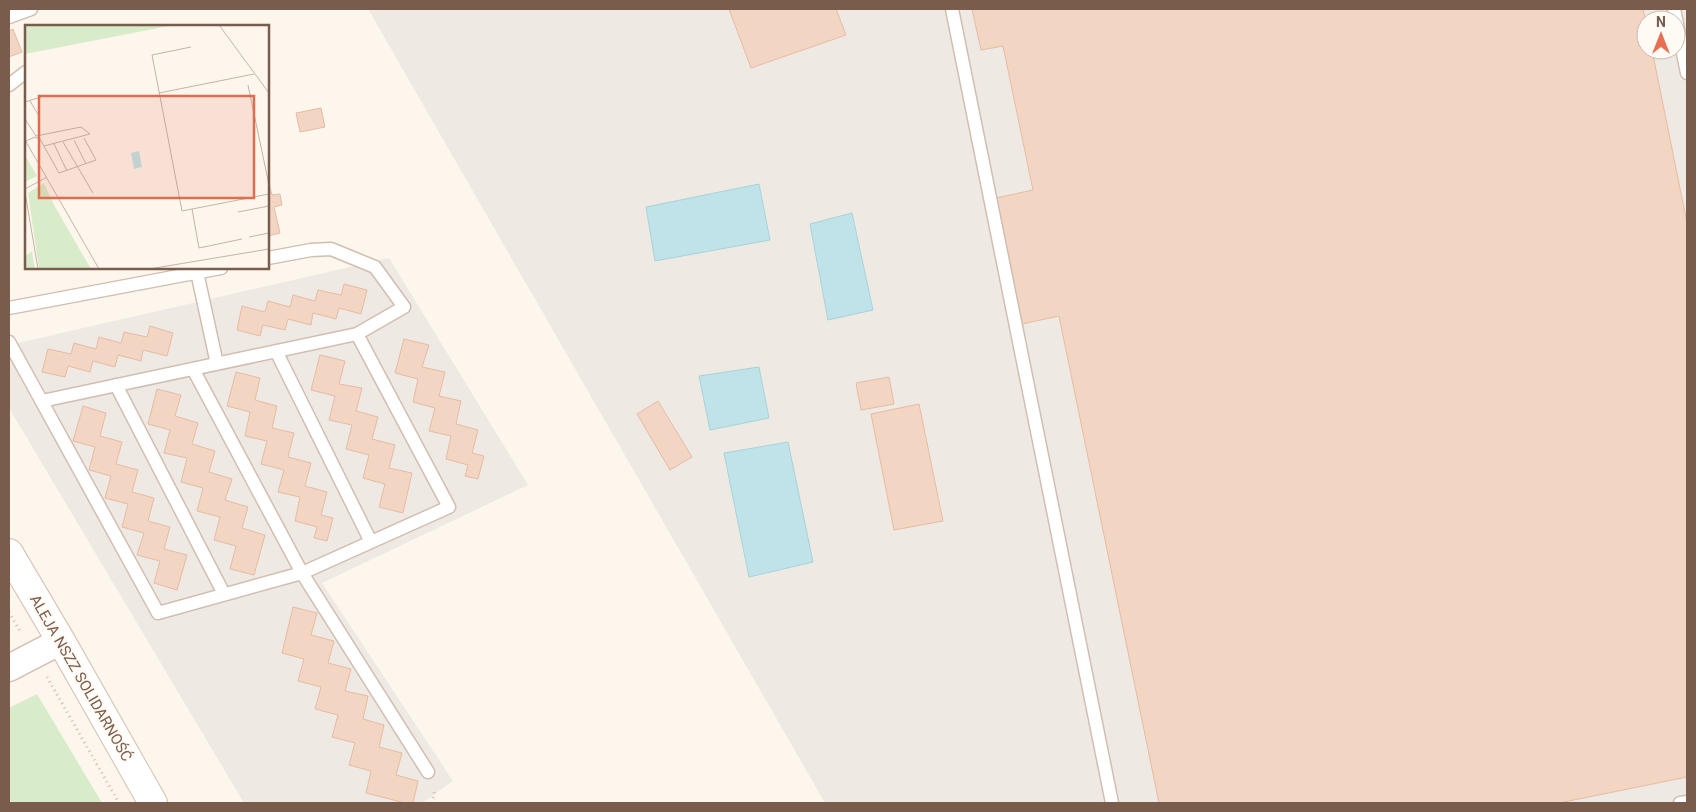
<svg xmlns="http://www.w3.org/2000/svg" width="1696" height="812" font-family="Roboto,sans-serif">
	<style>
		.industrial { fill: #efe9e4; fill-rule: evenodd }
		.green { fill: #d8ecc9 }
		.water { fill: #bfe3e8; stroke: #a5d3da }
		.building { fill: #f3d5c3; stroke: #e6bba3 }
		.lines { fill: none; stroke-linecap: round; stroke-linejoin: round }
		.lane-casing { stroke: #d1beb0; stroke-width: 15 }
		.street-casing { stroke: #d1beb0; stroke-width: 29 }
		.secondary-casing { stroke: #d6c0b0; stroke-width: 30 }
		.path { stroke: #d9b8a5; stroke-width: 3; stroke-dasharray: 1 4; stroke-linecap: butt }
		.lane { stroke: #fff; stroke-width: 12 }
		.street { stroke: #fff; stroke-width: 26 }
		.secondary { stroke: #fff; stroke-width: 28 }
		.labels { text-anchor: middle; stroke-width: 4.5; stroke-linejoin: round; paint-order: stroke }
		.street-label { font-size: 15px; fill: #7a5c4d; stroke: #fffaf3 }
		.inset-road { fill: none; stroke: #c5b3a7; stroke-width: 1 }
		.view { fill: #dc6d51; fill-opacity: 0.15; stroke: #dc6d51; stroke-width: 2.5 }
		.inset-edge { fill: none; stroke: #7a5c4d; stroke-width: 2.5 }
	</style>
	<rect width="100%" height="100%" fill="#fdf6ec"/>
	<path class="industrial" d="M368,9H1687V803H825ZM1646,20H1676V50H1646Z
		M389,258L528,485L322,583L453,781L422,803H244L9,408V345Z"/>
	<path class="green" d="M37,694L102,803H9V708Z"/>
	<path class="water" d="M759,184L770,240L655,261L646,207Z
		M852,213L873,310L828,320L810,224Z
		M759,367L769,418L710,430L699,376Z
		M788,442L813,562L749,577L724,453Z"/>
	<path class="building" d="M729,9H836L846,35L751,68Z
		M972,9H1643L1646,23V50H1652L1687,223V777L1559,803H1159L1059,316L1022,324L996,198L1033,190L1003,46L981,50Z
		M13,29L22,52L9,57V31Z
		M321,108L325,127L300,132L296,113Z
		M268,180L272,195L280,194L282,205L274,207L280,233L268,236Z
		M344,284L367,290L361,314L339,308L336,319L313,313L311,325L288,319L285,330L263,325L260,336L237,330L242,306L265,312L268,301L290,307L293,295L315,301L318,290L341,295Z
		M150,326L173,333L167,356L143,350L141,361L118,355L115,367L93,361L90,372L68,366L65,377L42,372L48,349L71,354L74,343L96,349L99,337L121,343L124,332L147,337Z
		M404,339L429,345L422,367L445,372L439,396L461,401L456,424L478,430L472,453L484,456L478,479L465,476L468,465L446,459L451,436L429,431L435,408L413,402L418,379L395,373Z
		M320,355L345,361L339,384L362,388L356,411L378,417L372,439L395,445L389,468L412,473L403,513L379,507L385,484L363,478L369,455L346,449L352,425L329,420L335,396L311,390Z
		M236,372L260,378L255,400L277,406L272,428L294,433L288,457L311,463L305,486L327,492L321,515L333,518L327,541L314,538L317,527L295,521L300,497L278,492L284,470L261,464L267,441L245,436L250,412L227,406Z
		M889,377L894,404L861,410L856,383Z
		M157,389L181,395L175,416L198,423L192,444L215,451L209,472L232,479L225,500L248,507L242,528L265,535L254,575L230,569L236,546L214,540L220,517L197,511L203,488L181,482L187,458L164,453L170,430L148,424Z
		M658,401L692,457L670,470L637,414Z
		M919,404L943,521L894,530L871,414Z
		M83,406L106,413L100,436L122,442L116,464L138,470L132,492L154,498L148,521L170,527L164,549L187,555L177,590L154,583L160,561L137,555L144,533L122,527L128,504L105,498L111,476L89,470L95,447L73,441Z
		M293,607L317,613L311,635L334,641L328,663L351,669L345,691L368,696L363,719L384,725L379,747L402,753L396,775L418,781L413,803H405L366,793L371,771L349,765L355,743L332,737L338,715L315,709L321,687L298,681L304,659L282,653Z"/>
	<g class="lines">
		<defs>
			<path id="lane" d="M952,9L1112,803
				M1674,9L1687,73
				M9,17L31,9
				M9,85L26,72
				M197,272L217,364
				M9,308L221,268
				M9,342L158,613L302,573L449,507L357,334
				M276,351L371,542
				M193,369L302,573L428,772
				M116,385L224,594
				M42,401L357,334L404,307L375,267L331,249L311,250L268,258
				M1680,803L1687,802"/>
			<path id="street" d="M9,668L61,641"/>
			<path id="secondary" d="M9,553L61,641L153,803"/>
		</defs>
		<use href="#lane" class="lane-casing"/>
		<use href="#street" class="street-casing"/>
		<use href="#secondary" class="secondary-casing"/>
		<path class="path" d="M9,612L21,633
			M47,677L119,803
			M432,803L435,789"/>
		<use href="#lane" class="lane"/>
		<use href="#street" class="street"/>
		<use href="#secondary" class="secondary"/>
	</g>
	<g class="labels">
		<g class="street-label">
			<text transform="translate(81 678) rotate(60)" y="5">ALEJA NSZZ SOLIDARNOŚĆ</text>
		</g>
	</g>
	<g transform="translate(25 25)">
		<rect width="244" height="244" fill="#fdf6ec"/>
		<path d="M0,0H149L0,29ZM0,130L12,151L0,157ZM19,158L29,180L66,244H14L3,168ZM7,226L10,244H0V231Z" fill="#d8ecc9"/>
		<path d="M114,126L117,142L109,144L106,128Z" fill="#bfe3e8"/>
		<path class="inset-road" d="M194,0L244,68M166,22L127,30L157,186L244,169M223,60L244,160M134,68L229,49M5,76L14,91M0,77L19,71M0,94L11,111M11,111L56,102L65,109L19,121M0,115L74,244M49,115L61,139M1,116L10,112L15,114L34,148L71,135L59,113M38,117L68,168M29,119L42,146M0,164L22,152M0,167L13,244M167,184L174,223L217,214M213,187L244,181M224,212L244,208M124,244L244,224"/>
		<path class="view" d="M14,71H229V173H14Z"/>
		<rect width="244" height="244" class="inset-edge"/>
	</g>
	<rect width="1696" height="812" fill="none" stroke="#7a5c4d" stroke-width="20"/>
	<g transform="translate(1661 35)"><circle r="24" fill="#fffaf3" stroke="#cabbb1"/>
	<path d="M0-4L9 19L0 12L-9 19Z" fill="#e76f51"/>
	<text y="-8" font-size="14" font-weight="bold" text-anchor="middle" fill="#7a5c4d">N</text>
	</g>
</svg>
